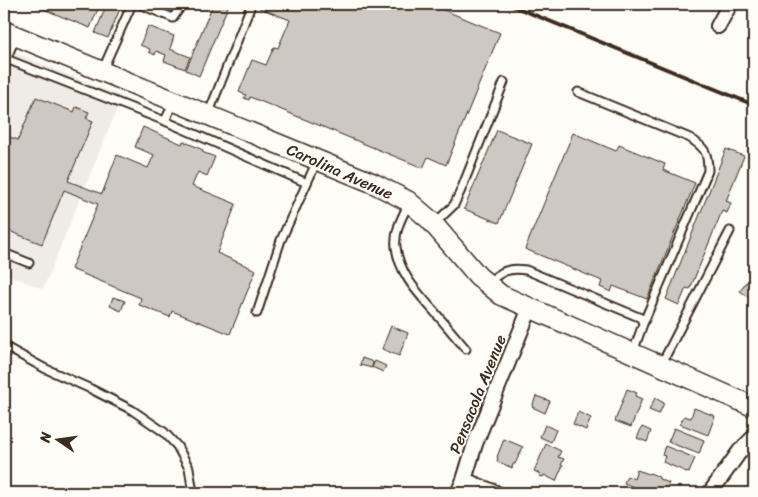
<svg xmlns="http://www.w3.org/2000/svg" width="758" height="497" font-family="Sriracha,sans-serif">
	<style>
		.built { fill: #efece7 }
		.building { fill: #cdc8c2; stroke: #3b2a1e }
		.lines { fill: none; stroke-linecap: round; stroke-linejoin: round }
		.lane-casing { stroke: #3b2a1e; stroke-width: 11 }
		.street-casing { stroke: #3b2a1e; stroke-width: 18 }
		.secondary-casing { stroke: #3b2a1e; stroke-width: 22 }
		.lane { stroke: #fdfcf7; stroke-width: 7 }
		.street { stroke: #fdfcf7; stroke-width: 14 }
		.secondary { stroke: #fdfcf7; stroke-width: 19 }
		.rail { stroke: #3b2a1e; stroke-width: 4 }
		.labels { text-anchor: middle; stroke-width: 4; stroke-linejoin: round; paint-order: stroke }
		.street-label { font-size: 16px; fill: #3b2a1e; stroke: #fdfcf7 }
	</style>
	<rect width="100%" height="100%" fill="#fdfcf7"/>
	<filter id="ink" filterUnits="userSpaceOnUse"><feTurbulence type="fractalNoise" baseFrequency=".02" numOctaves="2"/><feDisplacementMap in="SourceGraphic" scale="10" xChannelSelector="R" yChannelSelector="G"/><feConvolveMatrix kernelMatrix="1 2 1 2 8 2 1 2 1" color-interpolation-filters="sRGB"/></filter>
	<g filter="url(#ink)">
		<path class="built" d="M4,48L122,97L43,289L4,273Z"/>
		<path class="building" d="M31,4H100L90,28Z
			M107,4H122L108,38L95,33Z
			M213,4H229L199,76L186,70Z
			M258,4H429L500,33L446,165L428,157L423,168L250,97L249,100L244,98L246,95L239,92L252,60L266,65L274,47L278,48L290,20L257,7Z
			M148,26L174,36L170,49L190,57L185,69L164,61L166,55L156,51L155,55L149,52L150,49L140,45Z
			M36,97L74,112L76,107L89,112L86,118L93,121L68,181L102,194L117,155L148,168L154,155L135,147L143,127L182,144L183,141L203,150L202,152L215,157L207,176L198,172L192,186L236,204L217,253L256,270L230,334L172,311L170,317L139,305L141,298L71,269L98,204L64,190L42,244L4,229V145L7,136L18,140Z
			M497,130L532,144L499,223L464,209Z
			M573,133L616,151L619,145L665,164L663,170L695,183L647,299L613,286L611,292L600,287L602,281L525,249Z
			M726,149L744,156L726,201L731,203L727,213L722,211L690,289L686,288L679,305L666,299Z
			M746,282L754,288V301L740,291Z
			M113,297L125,301L121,311L110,306Z
			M391,326L408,333L399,356L382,349Z
			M362,358L373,362L372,368L360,365Z
			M375,361L386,366L383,372L372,367Z
			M627,389L637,393L635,396L642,399L631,427L615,421Z
			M536,396L550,401L545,413L532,407Z
			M655,398L664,403L659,414L649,410Z
			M694,408L715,416L708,435L680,424L684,416L691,418Z
			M578,412L591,418L586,430L573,424Z
			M545,425L556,430L551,442L540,437Z
			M642,427L651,431L647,442L637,438Z
			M674,428L704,440L699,454L668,442Z
			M504,439L523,447L515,464H513L512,468L497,461L498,458L497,457Z
			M546,444L561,451L558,457L564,459L561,465H563L556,481L544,475L543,477L539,476L540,474L534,471Z
			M665,446L695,458L689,473L663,462L665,456L662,455Z
			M637,470L649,474L650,473L659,477V479L669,483L664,493L652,492L649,493L624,483L627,476L634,479Z
			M384,485L406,493H381Z"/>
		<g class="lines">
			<defs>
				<path id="lane" d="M139,4L173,18L179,9L181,4
					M6,59L165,121L307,183
					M4,65L16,36
					M102,71L132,4
					M578,92L690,138C705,148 708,152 708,171L643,324
					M208,115L250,8
					M165,121L174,101
					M409,203C402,217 394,231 396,247C399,273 417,292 433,310C444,323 455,336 466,349
					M434,224L454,205L461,190L504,82
					M4,253L29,263
					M487,283C501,272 507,267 526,270L641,318L643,324L633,352
					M257,313L281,240L317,161
					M4,346L44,368L91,389L132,410L164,432L177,446L189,468L193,493
					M661,365L730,231"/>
				<path id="street" d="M718,26L730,4
					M464,480L496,493
					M458,493L464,480L475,444L530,308
					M710,493L740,451L754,437"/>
				<path id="secondary" d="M4,31L373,183L408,201L430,220L478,276L501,295L754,407"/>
			</defs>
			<use href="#lane" class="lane-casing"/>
			<use href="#street" class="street-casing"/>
			<use href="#secondary" class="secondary-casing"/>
			<use href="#lane" class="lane"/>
			<use href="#street" class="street"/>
			<use href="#secondary" class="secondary"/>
			<path class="rail" d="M508,4L754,105"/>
		</g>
	</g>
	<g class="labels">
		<g class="street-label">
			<text transform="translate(340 171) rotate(24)" y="6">Carolina Avenue</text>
			<text transform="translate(477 394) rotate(-68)" y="6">Pensacola Avenue</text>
		</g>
	</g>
	<rect width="758" height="497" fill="none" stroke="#fdfcf7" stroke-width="20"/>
	<rect x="10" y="10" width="738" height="477" fill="none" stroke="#3b2a1e" stroke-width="2" filter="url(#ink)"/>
	<g transform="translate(58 440) rotate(283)" stroke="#fdfcf7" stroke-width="4" paint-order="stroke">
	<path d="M0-4L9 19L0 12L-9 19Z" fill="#3b2a1e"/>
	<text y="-8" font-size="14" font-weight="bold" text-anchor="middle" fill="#3b2a1e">N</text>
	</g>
</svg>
